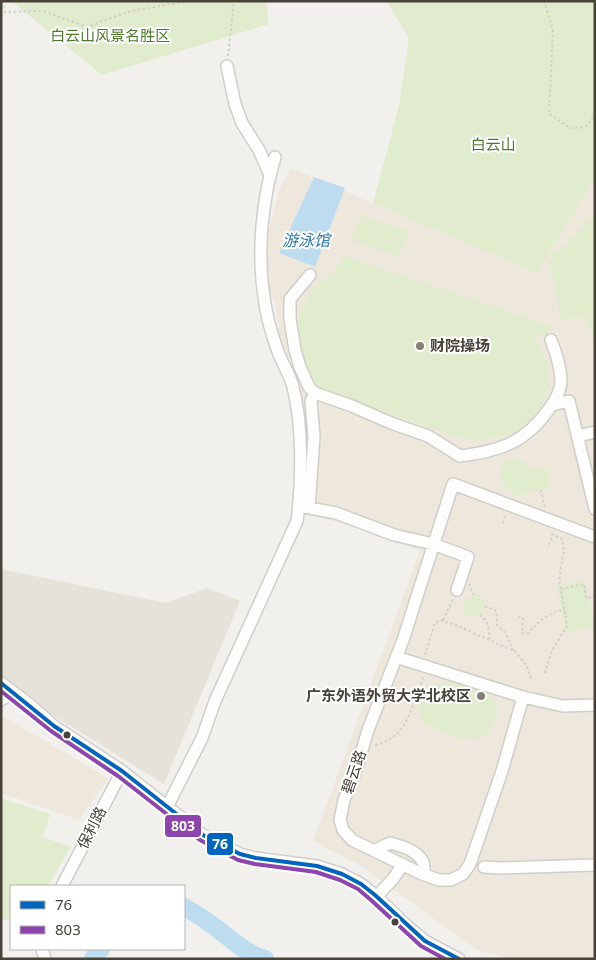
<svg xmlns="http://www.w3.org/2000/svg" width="596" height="960" font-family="'Noto Sans','Noto Sans SC',sans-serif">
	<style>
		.residential { fill: #e6e2da }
		.education { fill: #ede7dc }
		.green { fill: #e0eccd }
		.water { fill: #bedcef }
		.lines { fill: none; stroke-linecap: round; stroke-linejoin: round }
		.river { stroke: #bedcef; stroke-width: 18 }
		.minor-casing { stroke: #d0ceca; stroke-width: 14 }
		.path { stroke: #d2d0cb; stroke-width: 2; stroke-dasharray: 2.5 2.5; stroke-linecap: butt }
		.minor { stroke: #fdfdfc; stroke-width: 11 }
		.bus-1-casing { stroke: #fff; stroke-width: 8 }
		.bus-2-casing { stroke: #fff; stroke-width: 8 }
		.bus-1 { stroke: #0065bd; stroke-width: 4 }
		.bus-2 { stroke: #8e44ad; stroke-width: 4 }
		.poi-dot { fill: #847f77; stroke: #fff; stroke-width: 2 }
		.bus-dot { fill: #494238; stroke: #fff; stroke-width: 2 }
		.labels { text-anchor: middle; stroke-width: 4; stroke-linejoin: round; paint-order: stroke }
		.park-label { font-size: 15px; fill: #4b7b2b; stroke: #fff }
		.poi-label { font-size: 15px; font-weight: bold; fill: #494238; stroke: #fff; text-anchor: start }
		.street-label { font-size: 15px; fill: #494238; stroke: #fff }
		.water-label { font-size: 16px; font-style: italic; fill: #2f7aad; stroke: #fff }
		.line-badge { stroke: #fff; stroke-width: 2 }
		.badge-label { font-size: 14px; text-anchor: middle; font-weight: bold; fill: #fff }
	</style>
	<rect width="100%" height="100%" fill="#f2f0ed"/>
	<path class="residential" d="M1,569L166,603L207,588L240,601L164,784L1,683Z"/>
	<path class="education" d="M291,168L537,273L595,178V959H511L477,950L361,866L313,841L420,551L364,529L306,514L305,467L298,388L294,366L280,343L276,307L271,293L268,263V233L280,188Z
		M1,715L109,779L79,820L1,793Z"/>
	<path class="green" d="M11,1H266L269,24L102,75Z
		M386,1H595V178L537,273L373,203L399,106L409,38Z
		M361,215L408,231L399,257L352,240Z
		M593,215H595V348L587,316L561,320L549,262L553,258L552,253L559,251Z
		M344,256L550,325L546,337L534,335L547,363L549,387L536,418L508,436L477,440L457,437L318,389L301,355L297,323L311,289L334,272Z
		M521,458L532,469L548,467L551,488L515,495C500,487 495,475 505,461Z
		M585,581L594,627L566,632L557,586Z
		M475,594H479L484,598V611C478,618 471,617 463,614C460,603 466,598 475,594Z
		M448,682C460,685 482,688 491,697C504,709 494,733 479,737C463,742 425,731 419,713C417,706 421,697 423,690L433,684Z
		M1,798L50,814L43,837L71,847L48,886H11V919L1,920Z"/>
	<path class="water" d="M314,177L345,188L315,267L279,253Z"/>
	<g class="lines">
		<path class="river" d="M184,907C192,912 200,916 208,922C226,934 243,953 265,959
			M93,959L97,952L101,949"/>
		<defs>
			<path id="minor" d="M227,66L235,104L242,123L259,150L270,175
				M310,275L290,299V319L295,350L300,367L309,387L315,393L352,406L391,423L428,436L460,456C500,451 525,443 549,409C555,401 561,392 561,381C561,367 556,353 551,340
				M552,405L569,401L595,509
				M577,436L595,432
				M299,506L336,513L394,535L433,544L468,557L457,590
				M309,507L314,437L311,401L315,393
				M595,537L453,484L403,640L368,730L357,767L344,800L340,820L343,830L352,840L422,874L439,880H451L463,874L470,864L502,771L523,697L563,706L595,705
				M396,657L523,697
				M1,683L30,705L54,726L122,771L203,835L240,854L256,858L317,866L342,874L361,884L375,895L408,927L425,941L459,959
				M1,700L13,693
				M167,807L202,738L215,701L297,521C302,481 303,427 293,387C290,374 281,362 277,349C271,332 266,314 264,297C257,251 262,201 275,157
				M375,850L390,843C401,846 417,850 423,862C424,865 424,871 424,874
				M484,867L500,868L595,865
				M62,886L122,771
				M377,896L393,879L403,864
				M42,949L45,959"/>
		</defs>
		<use href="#minor" class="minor-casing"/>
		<path class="path" d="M2,1L5,12L43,11L87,27L127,12L188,1
			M544,1L553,30L549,114L570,128L585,127L595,115
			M228,56L234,1
			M541,490L544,505L546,507
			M503,523L505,515
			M549,545L553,532
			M469,584L474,595
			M561,589L584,584L586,598L595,596
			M485,606L495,610L497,617V625L504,631L514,651
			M480,615C490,622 488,630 490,641
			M518,617L523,618L522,633L527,634C539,621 548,613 565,609
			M443,620L453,599
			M425,655L435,623L441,620L458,626L516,652L527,667L532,681
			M545,673L552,650L567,626L559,579L564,551L562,539L553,534
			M375,745C409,738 411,704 424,676"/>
		<use href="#minor" class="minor"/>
		<defs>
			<path id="bus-1" d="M1,683L54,726L122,771L203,835L240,854L256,858L317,866L342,874L361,884L375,895L425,941L459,959"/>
			<path id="bus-2" d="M1,691L51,731L118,776L200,840L238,860L255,864L316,872L340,880L358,889L371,900L421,946L445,959"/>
		</defs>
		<use href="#bus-1" class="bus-1-casing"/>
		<use href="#bus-2" class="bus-2-casing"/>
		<use href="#bus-1" class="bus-1"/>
		<use href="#bus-2" class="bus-2"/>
	</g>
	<g class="poi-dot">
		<circle cx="420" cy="346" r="5"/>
		<circle cx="481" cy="696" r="5"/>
	</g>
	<g class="bus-dot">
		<circle cx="67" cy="735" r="4.5"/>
		<circle cx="395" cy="922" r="4.5"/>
	</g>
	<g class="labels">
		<g class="park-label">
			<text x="110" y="41">白云山风景名胜区</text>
			<text x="493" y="150">白云山</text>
		</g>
		<g class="poi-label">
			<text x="430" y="351">财院操场</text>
			<text x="471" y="701" text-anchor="end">广东外语外贸大学北校区</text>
		</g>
		<g class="street-label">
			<text transform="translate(354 772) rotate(-71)" y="5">碧云路</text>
			<text transform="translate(92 828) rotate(-63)" y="5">保利路</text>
		</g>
		<g class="water-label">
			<text x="306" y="246">游泳馆</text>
		</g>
	</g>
	<g class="line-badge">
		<rect x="164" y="814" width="38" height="24" rx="5" fill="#8e44ad"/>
		<rect x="206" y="832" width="28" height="24" rx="5" fill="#0065bd"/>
	</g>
	<g class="badge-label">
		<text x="183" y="831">803</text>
		<text x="220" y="849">76</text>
	</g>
	<rect width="596" height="960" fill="none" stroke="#494238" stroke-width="5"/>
	<rect x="10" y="885" width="175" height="65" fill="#ffffff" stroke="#b6b3af"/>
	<rect x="20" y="901" width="25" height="8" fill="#0065bd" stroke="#b6b3af"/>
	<text x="55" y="910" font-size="15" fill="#494238">76</text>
	<rect x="20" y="926" width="25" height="8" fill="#8e44ad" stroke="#b6b3af"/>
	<text x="55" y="935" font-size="15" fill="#494238">803</text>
</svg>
